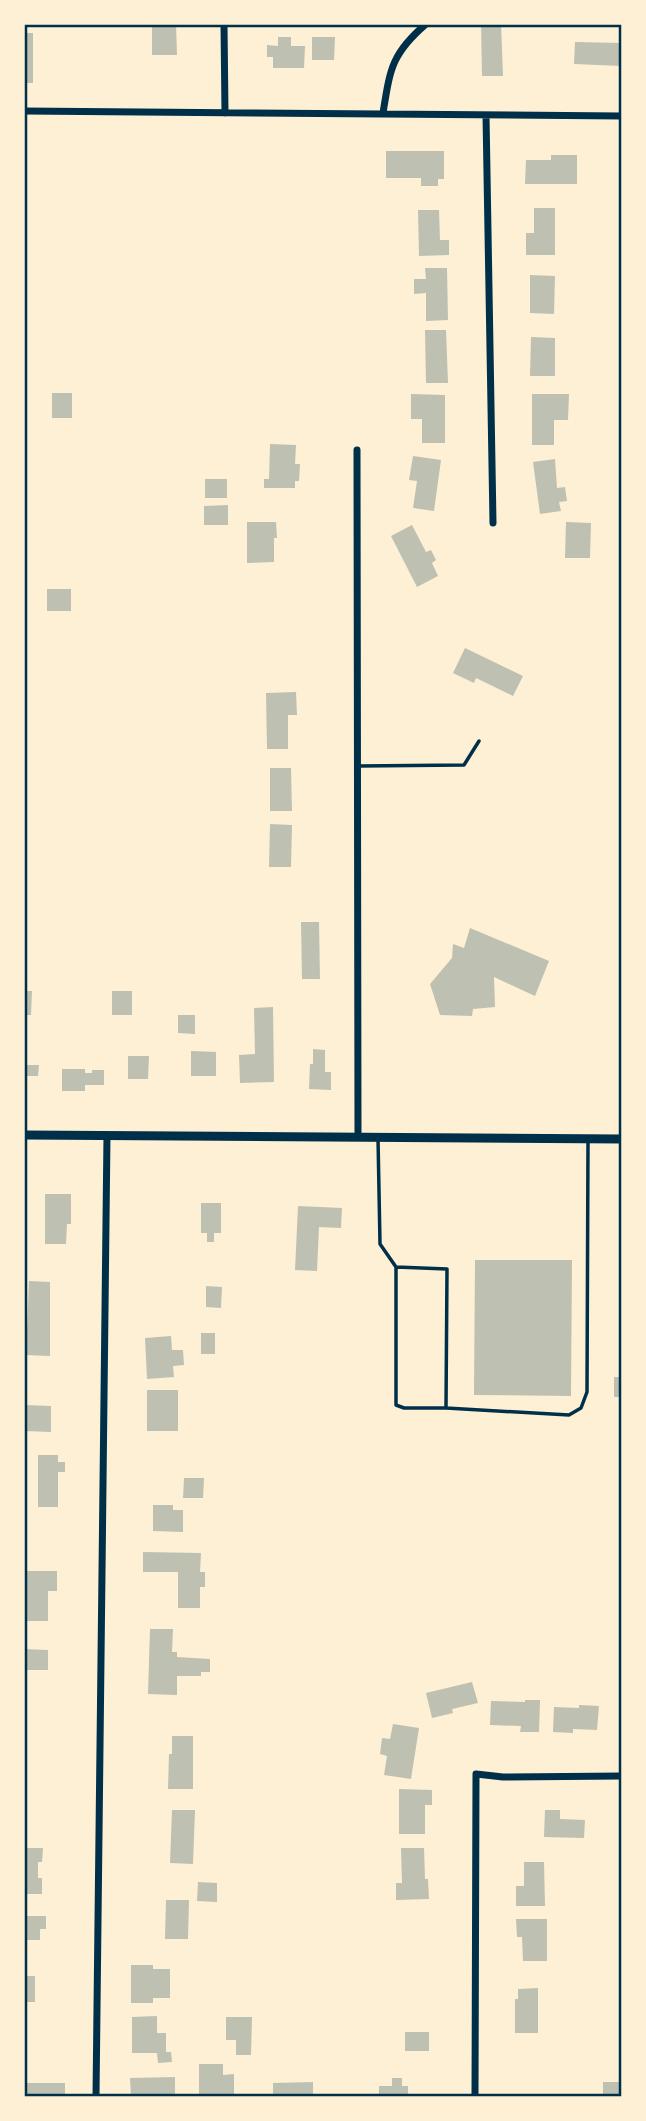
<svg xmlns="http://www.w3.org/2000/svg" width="646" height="2121" font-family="Signika,sans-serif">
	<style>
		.building { fill: #bec0b2 }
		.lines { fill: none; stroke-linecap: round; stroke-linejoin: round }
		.service { stroke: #003049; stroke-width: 3.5 }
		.minor { stroke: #003049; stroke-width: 7 }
		.tertiary { stroke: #003049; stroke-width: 9 }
		.neatline { fill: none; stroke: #003049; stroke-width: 2.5 }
	</style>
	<rect width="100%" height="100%" fill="#fdf0d5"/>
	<path class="building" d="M152,24H176L177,55H152Z
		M481,24H501L503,76H482Z
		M24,33H33V83H24Z
		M278,37H291V46H305L304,68H273V57H267V45L278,46Z
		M312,37H335L334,60H312Z
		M575,42L622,43V66L574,64Z
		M386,151H444V179H438V186H421V178H386Z
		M551,155H577V184H525L526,160H551Z
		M534,208H555V255H526V233H534Z
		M418,210H439L440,240H449V255L419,256Z
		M425,268H447L448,320L426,321V293L414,294V279H426Z
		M530,275L555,276L554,314L530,313Z
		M425,330H446L448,383H426Z
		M531,337L555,338V376H530Z
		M52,393H72V418H52Z
		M411,394L445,395V443H422V419H411Z
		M532,394H569L568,420H554V445H532Z
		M270,444L296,445L295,464H300L299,481H295V488H264V479H269Z
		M413,456L441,460L434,511L413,508L417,481L409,480Z
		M555,459L557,488L565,487L567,501L559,502L561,511L540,514L533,462Z
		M205,479H227V498H205Z
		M228,505V525H204V506Z
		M247,522H276L277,538H274V562L247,563Z
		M566,522L591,523L590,558H565Z
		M412,525L426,552L431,550L436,560L432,563L438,576L417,587L391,536Z
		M47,589H71V611H47Z
		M465,648L523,676L513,696L476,678L474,683L453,673Z
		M296,692L297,715H288V749H267L266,693Z
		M270,768H291L292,811H270Z
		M270,824L292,825L291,867H269Z
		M301,922H319L320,979H302Z
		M470,928L549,961L535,996L494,977L495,1007L473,1009L472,1016L440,1015L430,984L452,958L453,944L464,948Z
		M24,991H32L31,1015H24Z
		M112,991H132V1015H112Z
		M273,1007L274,1082L240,1083L239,1055L255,1054L254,1008Z
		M178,1015H195V1034L178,1033Z
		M313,1049L325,1050V1072H331V1090L309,1089L310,1064H313Z
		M191,1051L216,1052V1076H191Z
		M128,1056H149L148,1079H128Z
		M24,1065H39L38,1076H24Z
		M62,1069H85V1073H92V1070H104V1085H85V1091H62Z
		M45,1194H71V1224H67L66,1244H45Z
		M201,1203H221V1233H214V1242H207V1233H201Z
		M298,1206L342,1208L341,1228L319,1227L317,1271L295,1270Z
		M475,1260H572L571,1396L474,1395Z
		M29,1281L50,1282V1356L26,1355Z
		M206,1286L222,1287L221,1308L206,1307Z
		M201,1333H215V1354H201Z
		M171,1336L172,1350H183L184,1365L173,1366L174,1377L147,1379L145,1338Z
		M614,1377H622V1397H614Z
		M147,1390H178V1431H147Z
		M24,1405L51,1406V1432L24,1431Z
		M38,1455H58V1462H65V1472H58V1507H38Z
		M184,1478H204L203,1498H183Z
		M153,1505H173V1510H183V1532L153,1531Z
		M143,1552L201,1553L200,1572H205V1587H200V1608H178V1572H143Z
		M24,1571H57V1591H48V1621H24Z
		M150,1629H173L172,1652H177V1657L210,1659V1672H201V1676H177V1695L148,1694Z
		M24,1649L48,1650V1670H27V1683H24Z
		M472,1682L478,1703L452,1709L453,1713L432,1718L426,1693Z
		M525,1700H540L539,1732H520L521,1726L490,1725L491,1701L525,1702Z
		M579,1705L599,1706L597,1730L573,1729V1733L553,1732L554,1707L579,1708Z
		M393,1724L419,1728L411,1779L384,1775L387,1756L380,1754L382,1738L390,1739Z
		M172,1736H193V1789H168L169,1754H172Z
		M399,1789L432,1790V1805H425V1834H399Z
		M172,1810H195L193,1864L170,1863Z
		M545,1810H560V1819L585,1820L584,1838L544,1837Z
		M24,1848H43L42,1862H38V1878H42V1894H24Z
		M401,1848H424L425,1879H428L429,1899L396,1900V1883H402Z
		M524,1862H544L545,1906H516V1886H524Z
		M198,1882L217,1883V1902L197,1901Z
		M166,1900H189L188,1939H165Z
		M24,1916H46V1929H40V1940H24Z
		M516,1919H547V1961H523L522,1937H517Z
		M131,1965H153V1969H170V1998H153V2003H131Z
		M24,1976H35V2002H24Z
		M538,1988V2033H515V1999H518V1989Z
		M157,2016V2033H166V2052H171L172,2062L158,2063L157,2053H132V2017Z
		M226,2017H252L251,2055H236V2040H226Z
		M405,2032H429V2051H405Z
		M199,2064H223V2075L234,2074V2094H199Z
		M175,2077V2096H131L130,2078Z
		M392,2078H402V2086H408V2096H379V2086H392Z
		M313,2082V2096H273V2083Z
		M603,2082H622V2096H603Z
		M24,2083H65V2096H24Z"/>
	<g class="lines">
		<path class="service" d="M358,766L464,765L479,741
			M378,1138L380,1244L396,1267V1405L404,1408H446
			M396,1267L447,1269L446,1408L569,1415L581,1408L587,1392L588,1141"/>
		<path class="minor" d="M224,24L225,113
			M24,111L622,116
			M383,113C390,70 391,54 426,24
			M486,115L493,523
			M357,450L358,1137
			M96,2096L107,1135
			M475,2096L476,1774L503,1777L622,1776"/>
		<path class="tertiary" d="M24,1135L622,1139"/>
	</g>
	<rect width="646" height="2121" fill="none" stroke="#fdf0d5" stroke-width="52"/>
	<rect x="26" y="26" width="594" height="2069" class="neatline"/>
</svg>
